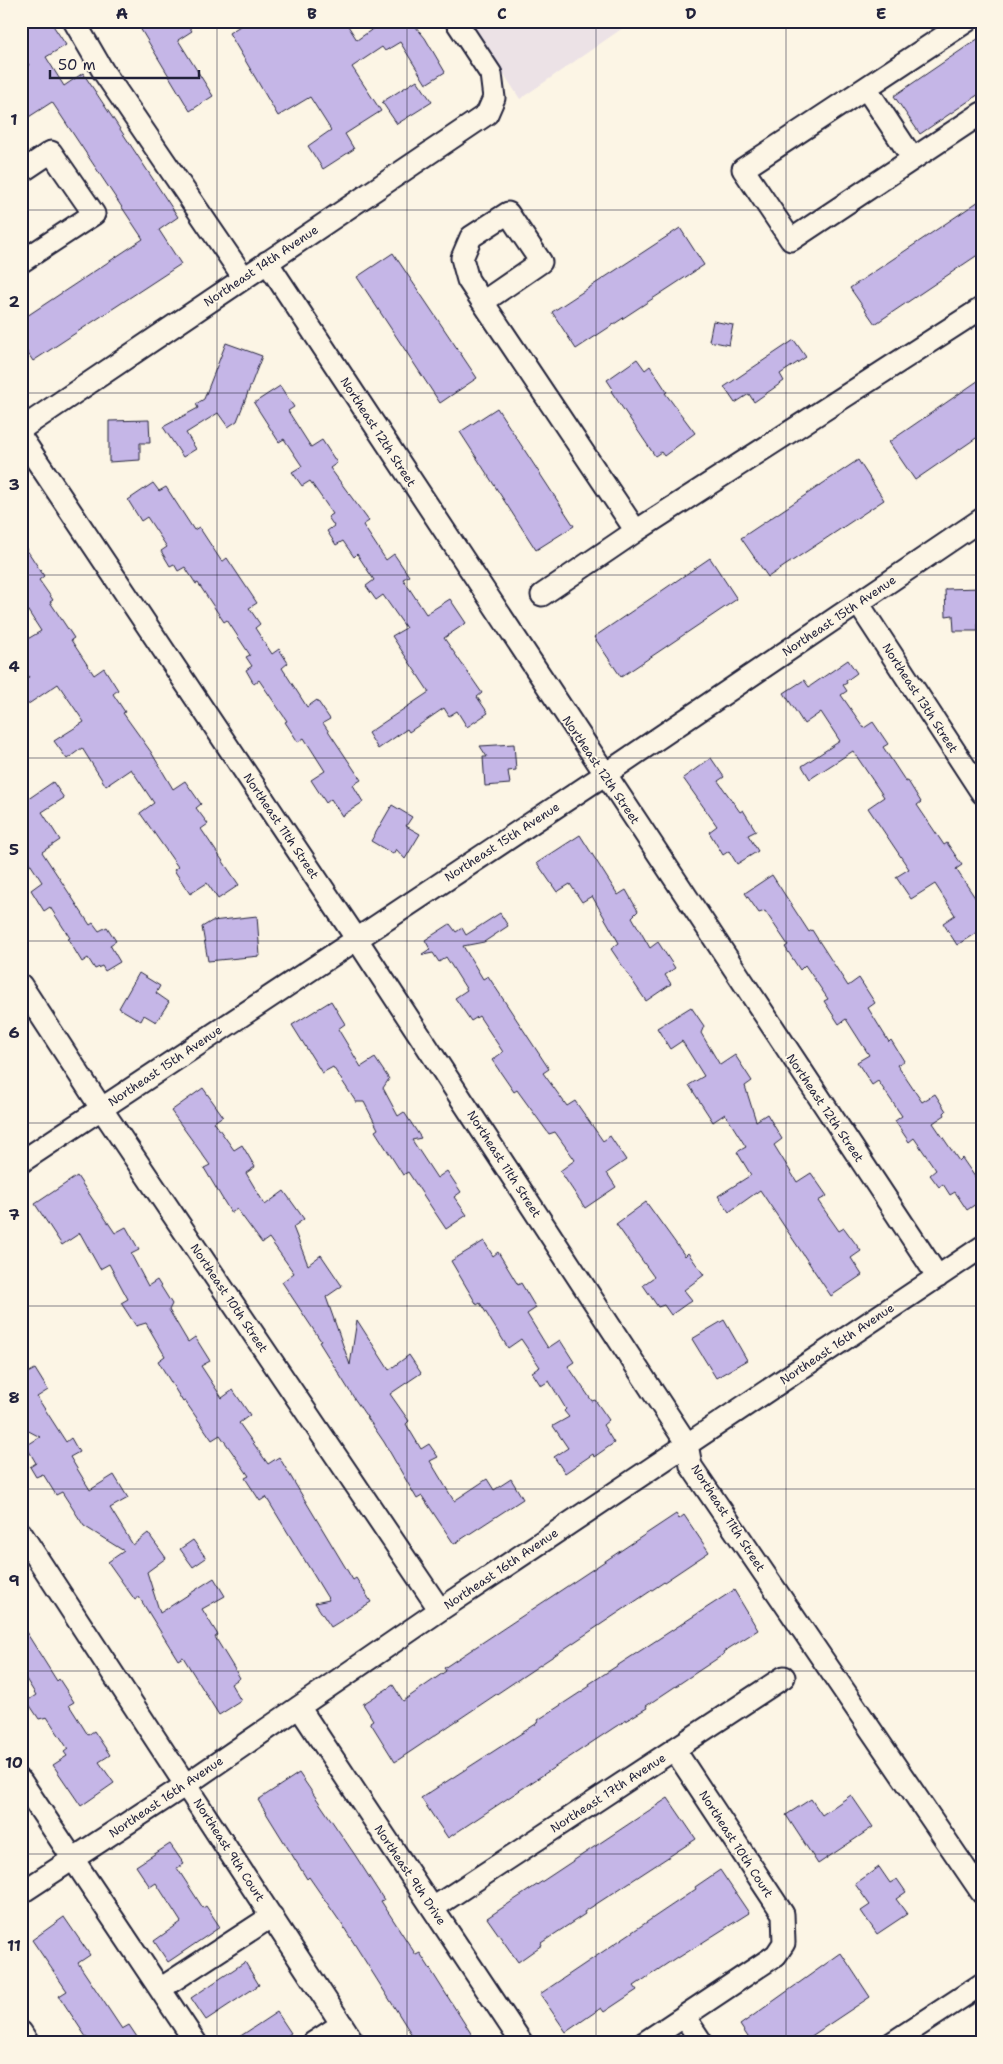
<svg xmlns="http://www.w3.org/2000/svg" width="1003" height="2064" font-family="'Shantell Sans',sans-serif">
	<style>
		.built { fill: #ece2e6 }
		.building { fill: #c5b6e7; stroke: #22223b }
		.lines { fill: none; stroke-linecap: round; stroke-linejoin: round }
		.minor-casing { stroke: #22223b; stroke-width: 25 }
		.minor { stroke: #fcf5e5; stroke-width: 21 }
		.grid { fill: none; stroke: #22223b; stroke-width: 1; stroke-opacity: 0.55 }
		.labels { text-anchor: middle; stroke-width: 4; stroke-linejoin: round; paint-order: stroke }
		.street-label { font-size: 12px; fill: #22223b; stroke: #fcf5e5 }
		.neatline { fill: none; stroke: #22223b; stroke-width: 2 }
		.grid-label { font-size: 16px; text-anchor: middle; font-weight: bold; fill: #22223b }
	</style>
	<rect width="100%" height="100%" fill="#fcf5e5"/>
	<filter id="ink" filterUnits="userSpaceOnUse"><feTurbulence type="fractalNoise" baseFrequency=".02" numOctaves="2"/><feDisplacementMap in="SourceGraphic" scale="10" xChannelSelector="R" yChannelSelector="G"/><feConvolveMatrix kernelMatrix="1 2 1 2 8 2 1 2 1" color-interpolation-filters="sRGB"/></filter>
	<g filter="url(#ink)">
		<path class="built" d="M470,21H633L520,99Z"/>
		<path class="building" d="M21,21H50L66,45L46,57L64,86L83,73L178,217L159,230L181,264L33,361L21,343V320L143,239L52,102L21,122V71L29,65L21,53Z
			M152,21H185L192,31L178,40L213,96L190,111L140,28Z
			M248,21H345L357,40L384,21H411L425,38L445,72L426,84L400,42L385,51L382,47L352,67L381,111L345,134L354,149L323,169L308,146L331,130L310,97L278,116L229,33Z
			M982,36V92L920,134L894,96Z
			M417,80L432,102L397,124L382,102Z
			M982,199V252L875,324L850,288Z
			M680,228L704,265L576,349L552,312Z
			M393,253L477,378L440,403L357,277Z
			M713,321L733,325L729,345L709,341Z
			M794,340L806,357L780,374L784,381L754,402L749,394L735,403L724,387Z
			M226,343L262,356L237,421L228,427L218,413L186,433L196,449L183,457L163,427L198,408L196,404L204,399Z
			M637,359L645,370L650,366L667,392L665,393L695,433L664,456L661,452L655,456L611,391L613,389L607,380Z
			M982,378V434L915,480L889,442Z
			M280,386L294,407L288,411L311,447L322,440L337,463L330,468L369,521L363,525L386,560L394,554L409,576L403,579L426,614L450,599L466,623L444,638L482,693L477,697L488,713L467,727L457,711L449,716L444,708L409,732L407,729L378,749L368,733L429,692L392,636L406,628L383,595L376,600L366,586L374,580L357,554L354,557L343,541L336,545L327,531L334,526L328,517L333,514L310,481L302,486L292,472L302,466L284,439L279,442L254,403Z
			M497,408L574,526L536,550L460,432Z
			M149,420L150,443H140V460L109,462V421Z
			M858,460L884,500L768,577L741,538Z
			M153,483L159,491L166,487L194,530L199,527L222,562L227,558L257,603L249,608L260,624L255,628L272,654L279,649L288,663L282,668L307,707L317,700L330,719L323,723L361,780L353,785L363,802L342,816L331,799L326,803L311,780L325,771L304,738L298,742L285,722L287,721L259,680L254,684L246,670L252,666L246,657L250,655L227,620L224,622L198,583L196,584L185,567L178,571L174,564L170,566L161,551L167,547L147,517L141,521L128,500Z
			M21,541L44,576L39,580L53,600L50,602L74,638L71,640L94,675L104,668L118,690L113,694L125,712L123,713L151,752L173,789L185,781L201,804L196,808L208,824L201,829L239,885L218,899L207,883L190,894L174,870L178,867L140,813L154,803L131,769L106,786L82,748L67,759L54,741L84,722L58,684L21,709V682L29,677L21,665V643L41,631L21,600Z
			M710,558L737,599L621,677L594,637Z
			M982,588V615H978V631H954L953,615L946,616L945,589Z
			M848,660L857,673L846,681L847,683L843,685L847,691L841,695L864,728L873,722L888,744L883,747L906,782L908,781L921,802L917,805L944,845L947,843L962,865L956,869L982,908V929L957,945L943,923L955,915L935,884L911,899L896,877L909,869L868,808L884,797L853,751L810,779L802,766L840,741L821,712L804,724L784,693L804,680L809,687Z
			M514,744L516,770L508,771L510,784L485,786L483,757H487L480,746Z
			M711,758L724,777L718,781L740,812L743,810L756,831L748,835L758,851L737,864L729,851L723,855L709,832L717,826L683,778Z
			M53,782L64,798L42,812L60,840L42,852L90,925L93,923L99,931L107,927L116,941L110,945L120,962L105,971L102,966L95,969L88,958L82,962L68,939L70,938L50,907L44,911L31,890L42,882L21,850V804Z
			M392,805L412,817L406,826L420,834L405,859L396,849L393,854L371,841Z
			M580,835L618,895L626,890L638,911L632,917L650,948L658,942L675,968L665,975L671,984L646,1001L611,949L619,943L592,896L582,902L570,884L557,892L537,863Z
			M772,875L809,932L812,930L817,938L848,986L859,978L875,1003L868,1008L889,1042L891,1040L904,1061L897,1065L922,1102L935,1094L946,1111L944,1113L945,1115L933,1123L959,1161L962,1158L982,1187V1200L967,1210L955,1192L950,1195L943,1184L939,1187L930,1175L936,1170L914,1138L909,1142L895,1121L902,1116L878,1081L872,1085L857,1062L869,1055L846,1019L839,1024L824,1001L828,999L805,965L800,970L785,947L788,945L765,911L759,913L745,893Z
			M500,913L508,926L484,942L463,946L483,979L488,976L549,1069L543,1073L567,1106L575,1101L603,1141L610,1136L626,1160L607,1173L616,1187L585,1208L560,1171L575,1160L555,1132L549,1134L517,1090L514,1092L492,1060L503,1052L479,1016L471,1021L455,998L467,990L446,957L439,962L433,953L423,955L422,954L430,949L425,940L450,924L456,932L462,928L466,935Z
			M257,916L260,956L208,961L202,927L212,921Z
			M139,973L160,986L156,993L169,1002L156,1022L144,1015L141,1021L119,1008Z
			M331,1001L345,1024L338,1029L361,1067L375,1058L389,1079L383,1088L398,1116L404,1112L421,1138L412,1140L437,1178L447,1171L461,1192L454,1197L467,1215L446,1229L408,1172L403,1175L375,1131L378,1129L364,1102H356L333,1067L322,1073L292,1025Z
			M691,1007L704,1026L701,1033L720,1065L735,1055L752,1081L745,1086L756,1121L767,1114L782,1139L774,1145L797,1182L811,1173L827,1196L818,1201L839,1231L844,1228L861,1251L851,1258L862,1275L831,1296L760,1190L729,1212L718,1196L751,1175L737,1152L746,1147L725,1114L713,1122L689,1085L704,1076L682,1041L670,1049L657,1028Z
			M203,1088L223,1116L214,1122L234,1150L242,1145L255,1167L246,1173L265,1205L284,1191L304,1219L293,1227L308,1265L321,1255L342,1286L326,1297L350,1365L357,1320L389,1370L409,1355L421,1373L390,1394L409,1421L406,1424L421,1449L429,1444L438,1457L430,1461L454,1501L487,1479L494,1490L511,1479L523,1499L454,1544L422,1496L417,1499L384,1442L354,1398L319,1342L321,1341L282,1282L294,1273L269,1238L262,1243L237,1209L231,1213L204,1168L210,1165L171,1111Z
			M77,1176L115,1233L126,1227L139,1250L131,1254L148,1286L157,1280L172,1304L169,1310L188,1342L195,1337L210,1361L201,1366L222,1398L233,1390L250,1415L239,1423L268,1464L279,1457L353,1580L356,1578L371,1602L331,1627L315,1603L329,1600L266,1497L260,1501L245,1478L249,1476L220,1435L212,1440L185,1401L183,1402L158,1361L165,1356L146,1323L136,1326L121,1303L128,1299L109,1264L100,1269L80,1233L62,1245L35,1204Z
			M646,1202L685,1256L688,1253L704,1275L684,1290L692,1300L671,1315L664,1305L658,1307L643,1285L654,1277L616,1224Z
			M484,1241L493,1256L498,1252L518,1285L521,1283L536,1308L527,1314L548,1348L560,1340L574,1362L568,1366L592,1401L595,1400L609,1420L603,1425L614,1443L594,1457L593,1454L565,1473L554,1457L568,1448L553,1426L569,1417L564,1411L566,1409L549,1381L541,1386L532,1372L540,1367L521,1339L508,1348L480,1303L477,1305L451,1261Z
			M724,1320L747,1360L716,1378L692,1339Z
			M35,1369L48,1390L37,1397L66,1442L71,1438L79,1452L70,1457L90,1490L114,1475L128,1498L110,1508L133,1545L148,1533L166,1558L147,1572L160,1613L214,1578L225,1596L202,1609L218,1635L215,1637L240,1678L231,1684L241,1701L219,1715L183,1657L178,1660L139,1597L135,1600L108,1562L124,1551L84,1526L62,1492L56,1495L43,1474L36,1477L30,1467L36,1463L26,1446L40,1437L21,1427V1371L24,1375Z
			M676,1514L679,1519L684,1515L709,1552L395,1762L370,1722L373,1720L363,1704L393,1685L403,1701L446,1671L444,1668Z
			M193,1540L206,1558L193,1567L180,1549Z
			M734,1590L758,1630L723,1652L724,1654L646,1706L647,1708L615,1727L448,1838L421,1798L539,1722L538,1720L590,1686L589,1684Z
			M21,1624L57,1681L59,1679L74,1702L69,1705L88,1735L94,1731L110,1755L99,1762L114,1783L81,1806L53,1765L67,1756L64,1752L68,1749L47,1717L39,1719L27,1701L36,1695L21,1671Z
			M299,1773L355,1855L384,1900L381,1901L416,1955L420,1953L477,2043H417L343,1926L309,1877L307,1879L258,1800Z
			M851,1795L873,1827L818,1864L786,1815L811,1799L822,1815Z
			M668,1798L696,1839L584,1912L585,1914L541,1943L542,1945L518,1962L487,1918Z
			M170,1844L184,1864L177,1868L203,1908L206,1906L220,1927L168,1962L154,1941L181,1922L156,1883L150,1887L136,1866Z
			M879,1867L890,1883L897,1879L906,1892L896,1899L907,1914L877,1934L861,1911L870,1905L855,1884Z
			M720,1870L749,1913L678,1958L677,1957L634,1986L637,1990L604,2012L601,2008L566,2032L540,1994L696,1889L695,1887Z
			M64,1917L90,1955L78,1963L122,2029L129,2025L141,2043H90L59,1996L67,1991L32,1940Z
			M841,1953L870,1997L801,2043H752L740,2025Z
			M245,1962L259,1985L206,2020L191,1998Z
			M277,2012L291,2033L277,2043H230Z"/>
		<g class="lines">
			<defs>
				<path id="minor" d="M74,21L103,71L244,278
					M967,21L743,169L791,240L982,113
					M866,88L913,159
					M21,172L51,152L94,214L21,262
					M267,262L938,1277
					M483,302L541,262L508,213L471,237L462,258L468,280L636,531
					M21,429L487,114L494,98L491,74L456,21
					M21,437L356,938L687,1444L691,1466L982,1893
					M542,595L636,531L982,308
					M858,603L982,793
					M21,985L109,1120L440,1610
					M21,1162L604,775L982,519
					M21,1533L354,2043
					M299,1707L522,2043
					M21,1781L196,2043
					M21,1893L187,1784L440,1610L982,1247
					M433,1908L784,1677
					M160,1989L272,1916
					M684,2016L702,2043
					M21,2032L28,2043
					M313,2043L342,2024
					M644,2043L776,1955L784,1943L783,1914L674,1749
					M892,2043L982,1984"/>
			</defs>
			<use href="#minor" class="minor-casing"/>
			<use href="#minor" class="minor"/>
		</g>
	</g>
	<path class="grid" d="M217,21V2043M407,21V2043M596,21V2043M786,21V2043M21,210H982M21,393H982M21,575H982M21,758H982M21,941H982M21,1123H982M21,1306H982M21,1489H982M21,1671H982M21,1854H982"/>
	<g class="labels">
		<g class="street-label">
			<text transform="translate(261 266) rotate(-34)" y="4">Northeast 14th Avenue</text>
			<text transform="translate(378 432) rotate(57)" y="4">Northeast 12th Street</text>
			<text transform="translate(839 616) rotate(-34)" y="4">Northeast 15th Avenue</text>
			<text transform="translate(920 698) rotate(57)" y="4">Northeast 13th Street</text>
			<text transform="translate(601 770) rotate(56)" y="4">Northeast 12th Street</text>
			<text transform="translate(281 826) rotate(56)" y="4">Northeast 11th Street</text>
			<text transform="translate(502 842) rotate(-33)" y="4">Northeast 15th Avenue</text>
			<text transform="translate(165 1066) rotate(-34)" y="4">Northeast 15th Avenue</text>
			<text transform="translate(825 1108) rotate(56)" y="4">Northeast 12th Street</text>
			<text transform="translate(504 1164) rotate(57)" y="4">Northeast 11th Street</text>
			<text transform="translate(229 1298) rotate(56)" y="4">Northeast 10th Street</text>
			<text transform="translate(837 1344) rotate(-34)" y="4">Northeast 16th Avenue</text>
			<text transform="translate(728 1518) rotate(57)" y="4">Northeast 11th Street</text>
			<text transform="translate(501 1569) rotate(-34)" y="4">Northeast 16th Avenue</text>
			<text transform="translate(608 1793) rotate(-33)" y="4">Northeast 17th Avenue</text>
			<text transform="translate(166 1797) rotate(-34)" y="4">Northeast 16th Avenue</text>
			<text transform="translate(736 1844) rotate(57)" y="4">Northeast 10th Court</text>
			<text transform="translate(229 1850) rotate(57)" y="4">Northeast 9th Court</text>
			<text transform="translate(410 1875) rotate(56)" y="4">Northeast 9th Drive</text>
		</g>
	</g>
	<rect width="1003" height="2064" fill="none" stroke="#fcf5e5" stroke-width="55"/>
	<path d="M50 70v8h149v-8" fill="none" stroke="#22223b" stroke-width="2.5"/>
	<text x="58" y="70" font-size="15" fill="#22223b" stroke="#fcf5e5" stroke-width="4" paint-order="stroke">50 m</text>
	<rect x="28" y="28" width="948" height="2008" class="neatline"/>
	<g class="grid-label">
		<text x="122" y="19">A</text>
		<text x="312" y="19">B</text>
		<text x="502" y="19">C</text>
		<text x="691" y="19">D</text>
		<text x="881" y="19">E</text>
		<text x="14" y="125">1</text>
		<text x="14" y="307">2</text>
		<text x="14" y="490">3</text>
		<text x="14" y="672">4</text>
		<text x="14" y="855">5</text>
		<text x="14" y="1038">6</text>
		<text x="14" y="1220">7</text>
		<text x="14" y="1403">8</text>
		<text x="14" y="1586">9</text>
		<text x="14" y="1768">10</text>
		<text x="14" y="1951">11</text>
	</g>
</svg>
